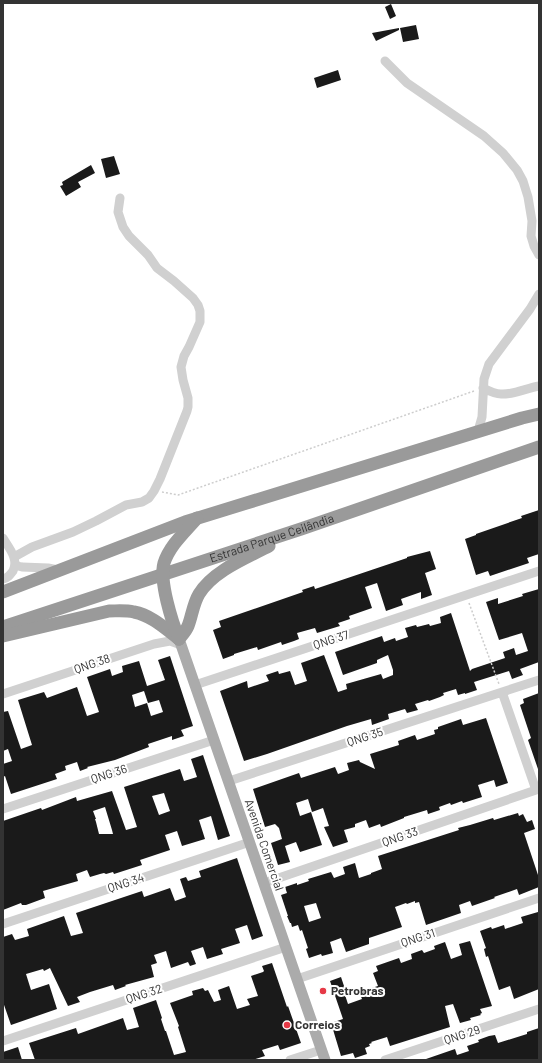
<svg xmlns="http://www.w3.org/2000/svg" width="542" height="1063" font-family="Barlow,sans-serif">
	<style>
		.building { fill: #1a1a1a; fill-rule: evenodd }
		.lines { fill: none; stroke-linecap: round; stroke-linejoin: round }
		.path { stroke: #cdcdcd; stroke-width: 1.5; stroke-dasharray: 2 2; stroke-linecap: butt }
		.minor { stroke: #d0d0d0; stroke-width: 9 }
		.major { stroke: #ababab; stroke-width: 11 }
		.highway { stroke: #9a9a9a; stroke-width: 13 }
		.poi-dot { fill: #e63946; stroke: #fff; stroke-width: 1.5 }
		.labels { text-anchor: middle; stroke-width: 4; stroke-linejoin: round; paint-order: stroke }
		.street-label { font-size: 12px; fill: #333; stroke: #fff }
		.poi-label { font-size: 12px; font-weight: bold; fill: #333; stroke: #fff; text-anchor: start }
	</style>
	<rect width="100%" height="100%" fill="#fff"/>
	<path class="building" d="M391,4L396,16L390,19L385,7Z
		M416,25L419,39L403,42L400,28Z
		M399,28V30L376,41L372,33Z
		M338,70L341,80L317,88L314,78Z
		M114,156L120,174L106,178L101,159Z
		M91,165L95,173L78,182L81,187L66,196L60,186L63,185L62,182Z
		M539,510V554L527,558L529,563L490,576L488,571L476,575L465,539L476,535V534L522,518L521,516Z
		M430,551L436,569L425,573L432,595L421,599V592L401,599L403,605L386,611L377,583L365,587L372,608L349,616L350,619L338,623L340,626L317,633L315,628L297,633L299,639L294,641L282,645L281,642L258,650L257,647L234,654V655L223,659L213,630L221,627L219,621L303,592L302,590L314,586L315,589L407,558V557Z
		M539,589V662L520,669L523,675L512,679L509,671L474,682L477,690L465,694V693L458,695L456,689L443,693L444,695L440,697L429,701L428,700L415,704L418,710L407,713L405,709L388,714L389,719L372,725L371,719L347,726L267,754L244,761L220,691L247,681L248,688L269,681L266,675L278,671L279,674L290,671L295,685L307,681L301,663L324,655L338,692L347,689L346,684L381,674L383,679L393,675V670L388,655L377,660V663L343,675L335,652L382,636L384,642L395,638L396,641L408,637L405,628L416,625L417,627L429,624L430,626L441,623L440,617L451,613L470,671L472,669L505,658L503,652L514,648L516,655L528,651L522,633L499,640L486,602L498,598V604L523,596L522,594Z
		M170,656L193,726L181,730L184,736L172,740V736L148,744L149,747L115,760L87,767L88,768L80,771L77,762L65,766L66,770L55,774L57,779L11,794L5,776L3,777V764L12,761L8,749L3,751V712L8,711L21,749L32,745L18,700L44,692L47,698L77,687L87,716L99,712L87,677L110,669L112,676L123,672L122,666L139,661L147,686L165,680L158,660ZM144,691L148,703L159,700L163,712L151,716L147,703L135,707L132,695Z
		M539,693V769H538L528,740L531,738L520,705L524,703L523,699Z
		M486,718L508,783L496,787L494,780L478,785L482,797L463,803L462,801L451,805L450,803L439,807L440,810L428,814L427,810L404,817V818L381,827L380,824L369,828L366,820L355,824V827L344,830L348,842L333,847L324,827L329,826L323,808L312,812L308,799L296,803L300,816L311,812L322,845L300,852L296,842L285,846L290,862L278,865L271,843L282,839L279,828L275,824L265,827L253,789L299,773L301,778L335,767L338,774L349,770L347,763L359,760L360,762L375,769L370,754L399,745L398,741L415,735L417,740L435,734L434,730L438,729V727L461,719L463,725Z
		M203,755L230,836L218,840L211,816L199,820L205,839L182,846L177,831L165,835L170,850L140,860L142,865L114,874L113,872L106,874L104,873L100,874L90,877L87,870L76,874L78,881L43,891L45,898L26,905H22L21,903L3,910V821L41,808L42,810L76,797L77,801L112,791L126,830L137,827L124,787L180,769L184,781L197,777L191,759ZM164,793L170,811L159,815L152,796ZM105,807L112,830L113,834H99L96,822L95,819H96L93,811Z
		M518,813L519,816L523,814L527,822L532,820L535,829L524,833L539,878V887L519,895L517,889L494,897L495,898L472,906L470,901L459,905L461,913L426,925L419,902L415,903V901L407,904L406,903L395,907L402,927L369,938V944L346,952L341,938L330,942L333,953L322,956L321,954L309,958L306,949L308,948L302,930L300,931L298,925L292,927L291,923H290L287,916H288L281,895L287,893L285,887L297,883V885L309,881L308,879L331,872L334,878L345,874L343,867L355,863L359,878L371,874V873L382,869L378,856L459,830L458,828L470,825L493,818L494,820ZM316,903L321,918L309,922L304,906Z
		M237,858L263,936L252,940L247,925L235,929L240,943L221,949L223,954L207,959L203,947L191,951L196,964L190,966L188,962L171,968L166,951L154,955L157,963L151,965L154,977L125,985L126,986L115,990L113,985L90,992L77,997L80,1002L68,1006L50,968L44,971L43,969L26,974L31,990L49,984L57,1009L11,1025L3,1002V937L12,934L15,940L29,936L27,929L64,916L71,936L83,933L76,913L142,891L144,897L170,888L175,901L186,897L180,879L186,877L188,881L201,877L199,871Z
		M538,912L539,916V989L514,999L510,986L499,990L488,956L486,957L484,949L486,948L480,931L491,927L492,929L504,925L505,929L523,923L521,917Z
		M470,941L492,1006L480,1009L482,1013L480,1014L481,1015L470,1018L471,1020L460,1023L453,1004L445,1006L450,1027L390,1046L387,1037L371,1042L372,1043L369,1044L370,1046L365,1048L367,1054L355,1058L353,1053L341,1056L331,1023L343,1019L330,981L341,977L345,989H343L348,1004L362,999L359,992L378,986L373,973L378,971L376,966L399,958L401,963L412,959L411,954L422,950L424,953L435,949L434,946L445,942L451,959L462,955L459,944Z
		M272,963L287,1007L288,1006L301,1043L280,1050L278,1045L262,1050L265,1056L252,1060H35L29,1043L76,1028L78,1034L123,1018L127,1030L139,1027L133,1008L156,1000L162,1018L161,1019L165,1031H166L174,1055L186,1052L178,1027L179,1026L170,1003L193,995L192,991L203,988L205,991L208,990L214,1002L221,1000L218,990L229,986L237,1009L250,1005L247,999L258,996L251,976L263,972L264,971L262,966Z
		M539,1028V1060H427L426,1059L455,1049L457,1055L469,1051L467,1046L479,1042L478,1040L489,1036L495,1035L498,1043L527,1034V1032Z
		M18,1047L22,1060H3V1052Z"/>
	<g class="lines">
		<path class="path" d="M162,492L178,495L474,391
			M469,603L499,684"/>
		<path class="minor" d="M385,61L407,83L484,136L503,153L517,170L523,181L528,197L532,221L531,236L534,246L539,255
			M483,388C489,391 495,394 501,394C513,395 527,388 539,386
			M478,431L482,417L484,379L489,364L530,309L539,294
			M3,538C9,548 19,559 13,571C10,575 8,578 3,579
			M14,557L32,547L73,532L96,521L126,505L142,502L149,498L154,491L160,479L187,411L188,407V398L183,380L181,367L184,356L189,347L200,322V311L198,305L193,298L174,281L157,268L148,255L129,236L123,227L118,212L120,198
			M15,564L18,566L22,567L48,568L58,570
			M195,685L539,571
			M502,692L536,790
			M3,694L154,644L170,641L181,645
			M229,781L539,680
			M3,809L214,740
			M264,883L539,789
			M3,924L250,842
			M297,979L539,898
			M3,1041L286,947
			M290,1060L321,1050
			M385,1060L539,1009"/>
		<path class="major" d="M179,639L325,1060"/>
		<g class="highway">
			<path d="M3,592L185,522L522,418L539,414"/>
			<path id="s1" d="M3,627L301,529L539,447"/>
			<path d="M3,636L109,611C117,611 125,610 134,612C151,615 166,629 179,639"/>
			<path d="M179,639C182,635 186,631 188,626C192,616 193,604 199,594C213,571 246,558 269,546"/>
			<path d="M179,639C172,622 159,581 164,563C170,545 185,532 197,518"/>
		</g>
	</g>
	<g class="poi-dot">
		<circle cx="323" cy="991" r="4"/>
		<circle cx="287" cy="1025" r="4"/>
	</g>
	<g class="labels">
		<g class="street-label">
			<text dy="4" stroke="none"><textPath href="#s1" startOffset="283">Estrada Parque Ceilândia</textPath></text>
			<text transform="translate(331 640) rotate(-18)" y="4">QNG 37</text>
			<text transform="translate(92 664) rotate(-19)" y="4">QNG 38</text>
			<text transform="translate(365 737) rotate(-18)" y="4">QNG 35</text>
			<text transform="translate(109 774) rotate(-18)" y="4">QNG 36</text>
			<text transform="translate(400 837) rotate(-19)" y="4">QNG 33</text>
			<text transform="translate(264 845) rotate(71)" y="4">Avenida Comercial</text>
			<text transform="translate(126 883) rotate(-18)" y="4">QNG 34</text>
			<text transform="translate(418 938) rotate(-18)" y="4">QNG 31</text>
			<text transform="translate(144 994) rotate(-18)" y="4">QNG 32</text>
			<text transform="translate(462 1035) rotate(-18)" y="4">QNG 29</text>
		</g>
		<g class="poi-label">
			<text x="331" y="995">Petrobras</text>
			<text x="295" y="1029">Correios</text>
		</g>
	</g>
	<rect width="542" height="1063" fill="none" stroke="#333333" stroke-width="8"/>
</svg>
